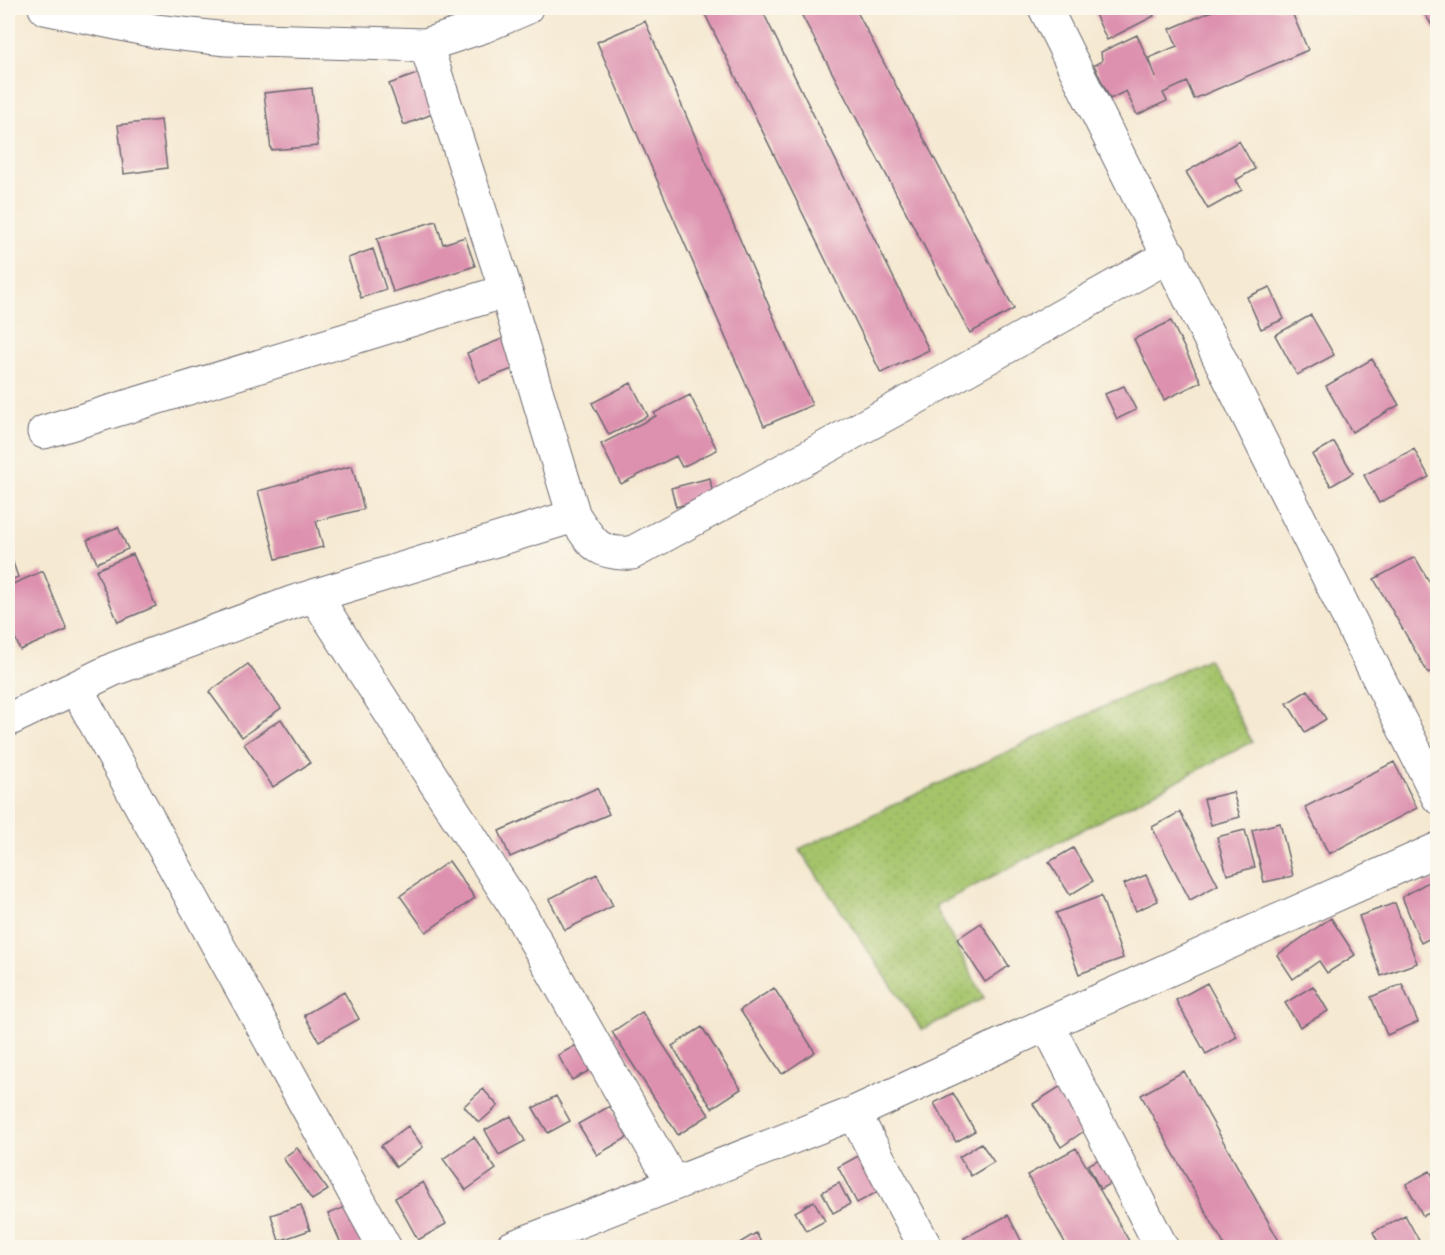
<svg xmlns="http://www.w3.org/2000/svg" width="1445" height="1255" font-family="'Indie Flower',sans-serif">
	<style>
		.grass { fill: url(#grass-dots); stroke: #647353; stroke-width: 1.5 }
		.building { fill: #dd91af }
		.lines { fill: none; stroke-linecap: round; stroke-linejoin: round }
		.minor-casing { stroke: #6c6870; stroke-width: 35 }
		.minor { stroke: #fff; stroke-width: 33 }
	</style>
	<defs>
		<pattern id="grass-dots" width="8" height="8" patternUnits="userSpaceOnUse" patternTransform="scale(1.5)"><rect width="8" height="8" fill="#a5c46b"/><path d="M2 2h.1M6 6h.1" fill="none" stroke="#8ea85e" stroke-width="1.8" stroke-linecap="round"/></pattern>
	</defs>
	<rect width="100%" height="100%" fill="#fbf7ec"/>
	<filter id="ink" filterUnits="userSpaceOnUse"><feTurbulence type="fractalNoise" baseFrequency=".0167" numOctaves="2"/><feDisplacementMap in="SourceGraphic" scale="12" xChannelSelector="R" yChannelSelector="G"/><feConvolveMatrix kernelMatrix="1 2 1 2 8 2 1 2 1" color-interpolation-filters="sRGB"/></filter>
	<filter id="wash" filterUnits="userSpaceOnUse"><feTurbulence type="fractalNoise" baseFrequency=".008" numOctaves="4" result="noise"/><feDisplacementMap in="SourceGraphic" scale="24" xChannelSelector="R" yChannelSelector="G"/><feGaussianBlur stdDeviation="1.35" result="paint"/><feColorMatrix in="noise" values="0 0 0 0 0 0 0 0 0 0 0 0 0 0 0 0 0 1.4 0 .05"/><feComposite in="paint" operator="in"/></filter>
	<g filter="url(#wash)">
		<rect width="100%" height="100%" fill="#f5e9d2"/>
		<path class="grass" d="M1208,658L1252,742L935,906L984,998L922,1030L799,849Z"/>
		<g id="blocks">
			<path class="building" d="M702,8H761L929,350L881,373Z
				M798,8H855L1014,309L970,333Z
				M1104,8H1149L1154,16L1107,40L1094,12Z
				M1219,8H1290L1308,50L1194,99L1187,82L1163,93L1167,101L1137,115L1126,91L1110,99L1094,65L1102,61L1101,52L1137,35L1156,78L1149,58L1177,46L1170,29Z
				M1421,8H1438V35Z
				M645,21L812,405L764,426L597,42Z
				M425,71L440,111L404,125L389,84Z
				M312,88L318,146L271,150L264,93Z
				M161,120L167,168L124,174L118,125Z
				M1239,141L1255,169L1236,180L1242,190L1208,209L1186,172Z
				M436,221L443,244L465,237L475,266L393,292L377,239Z
				M373,249L386,289L361,298L348,258Z
				M1270,287L1284,319L1261,329L1247,297Z
				M1311,315L1334,355L1297,375L1275,335Z
				M1171,321L1201,382L1164,400L1134,339Z
				M507,337L520,366L479,382L467,353Z
				M1372,359L1399,405L1352,432L1326,386Z
				M631,383L648,416L609,435L592,403Z
				M1124,386L1136,410L1117,419L1105,394Z
				M690,395L717,450L682,467L676,456L621,484L601,444L656,416L654,413Z
				M1334,442L1353,473L1331,486L1312,455Z
				M1414,449L1429,477L1379,503L1364,475Z
				M352,466L364,509L316,521L323,547L276,559L258,491Z
				M710,478L713,496L676,507L671,488Z
				M118,527L128,549L97,563L87,540Z
				M8,548L18,577L8,581Z
				M133,554L156,606L118,622L96,570Z
				M1415,557L1438,597V668L1428,673L1374,579Z
				M43,571L67,630L20,650L8,620V586Z
				M248,664L281,708L242,737L209,692Z
				M1308,690L1326,719L1305,732L1287,703Z
				M281,719L310,763L273,787L244,744Z
				M1394,762L1417,808L1329,854L1305,807Z
				M597,788L609,814L510,857L499,831Z
				M1233,792L1240,817L1211,825L1204,799Z
				M1180,812L1218,885L1190,900L1152,827Z
				M1280,823L1293,876L1264,882L1252,830Z
				M1245,830L1255,867L1227,875L1217,837Z
				M1073,848L1093,881L1070,895L1049,862Z
				M449,861L475,898L426,932L400,896Z
				M597,874L613,906L565,930L549,899Z
				M1146,875L1158,901L1136,911L1124,884Z
				M1430,881H1438V934L1421,943L1402,897Z
				M1101,896L1123,958L1079,974L1056,913Z
				M1395,903L1417,963L1381,976L1359,916Z
				M1331,918L1355,955L1327,973L1319,961L1293,979L1277,955Z
				M981,923L1009,966L985,982L957,939Z
				M1207,983L1237,1037L1206,1054L1176,1000Z
				M1402,984L1418,1022L1387,1035L1371,997Z
				M1313,986L1328,1011L1300,1027L1285,1003Z
				M774,988L815,1052L782,1074L740,1010Z
				M344,992L359,1019L319,1041L304,1015Z
				M642,1012L709,1115L678,1135L612,1032Z
				M702,1027L741,1089L712,1108L672,1046Z
				M584,1041L598,1066L572,1080L558,1055Z
				M1184,1071L1283,1248H1226L1141,1095Z
				M1064,1084L1091,1126L1061,1147L1033,1104Z
				M483,1089L498,1106L479,1123L464,1106Z
				M953,1093L975,1131L956,1142L934,1103Z
				M556,1096L570,1121L548,1133L533,1108Z
				M610,1106L628,1137L597,1155L578,1124Z
				M511,1116L525,1141L499,1155L485,1130Z
				M408,1126L423,1147L396,1167L381,1146Z
				M474,1137L496,1169L466,1190L443,1159Z
				M981,1143L994,1162L971,1176L959,1157Z
				M297,1148L328,1190L312,1200L283,1158Z
				M1076,1148L1133,1248H1068L1027,1175Z
				M871,1149L890,1185L857,1203L838,1167Z
				M1112,1152L1124,1176L1100,1189L1088,1165Z
				M1430,1171L1438,1186V1209L1423,1216L1406,1184Z
				M423,1182L446,1224L418,1240L395,1198Z
				M839,1183L850,1204L833,1213L822,1192Z
				M360,1201L376,1238L353,1248H343L328,1214Z
				M814,1201L825,1221L806,1231L795,1212Z
				M301,1205L310,1230L279,1241L271,1215Z
				M1008,1215L1025,1248H969L964,1238Z
				M1405,1215L1423,1248H1381L1373,1232Z
				M756,1233L764,1248H731Z"/>
		</g>
	</g>
	<g filter="url(#ink)">
		<use href="#blocks" fill-opacity="0" stroke="#6c6870" stroke-width="1.5"/>
		<g class="lines">
			<defs>
				<path id="minor" d="M45,8L155,31L226,39L426,45L484,26L526,8
					M1045,8L1438,797
					M426,45L506,291L574,516C592,542 596,555 632,553L905,404L1170,255
					M44,432L506,291
					M315,596L519,912L673,1183
					M76,688L385,1248
					M8,720L114,669L294,602L574,516
					M1047,1024L1162,1248
					M854,1113L926,1248
					M511,1248L854,1113L1047,1024L1438,849"/>
			</defs>
			<use href="#minor" class="minor-casing"/>
			<use href="#minor" class="minor"/>
		</g>
	</g>
	<rect width="1445" height="1255" fill="none" stroke="#fbf7ec" stroke-width="30"/>
</svg>
